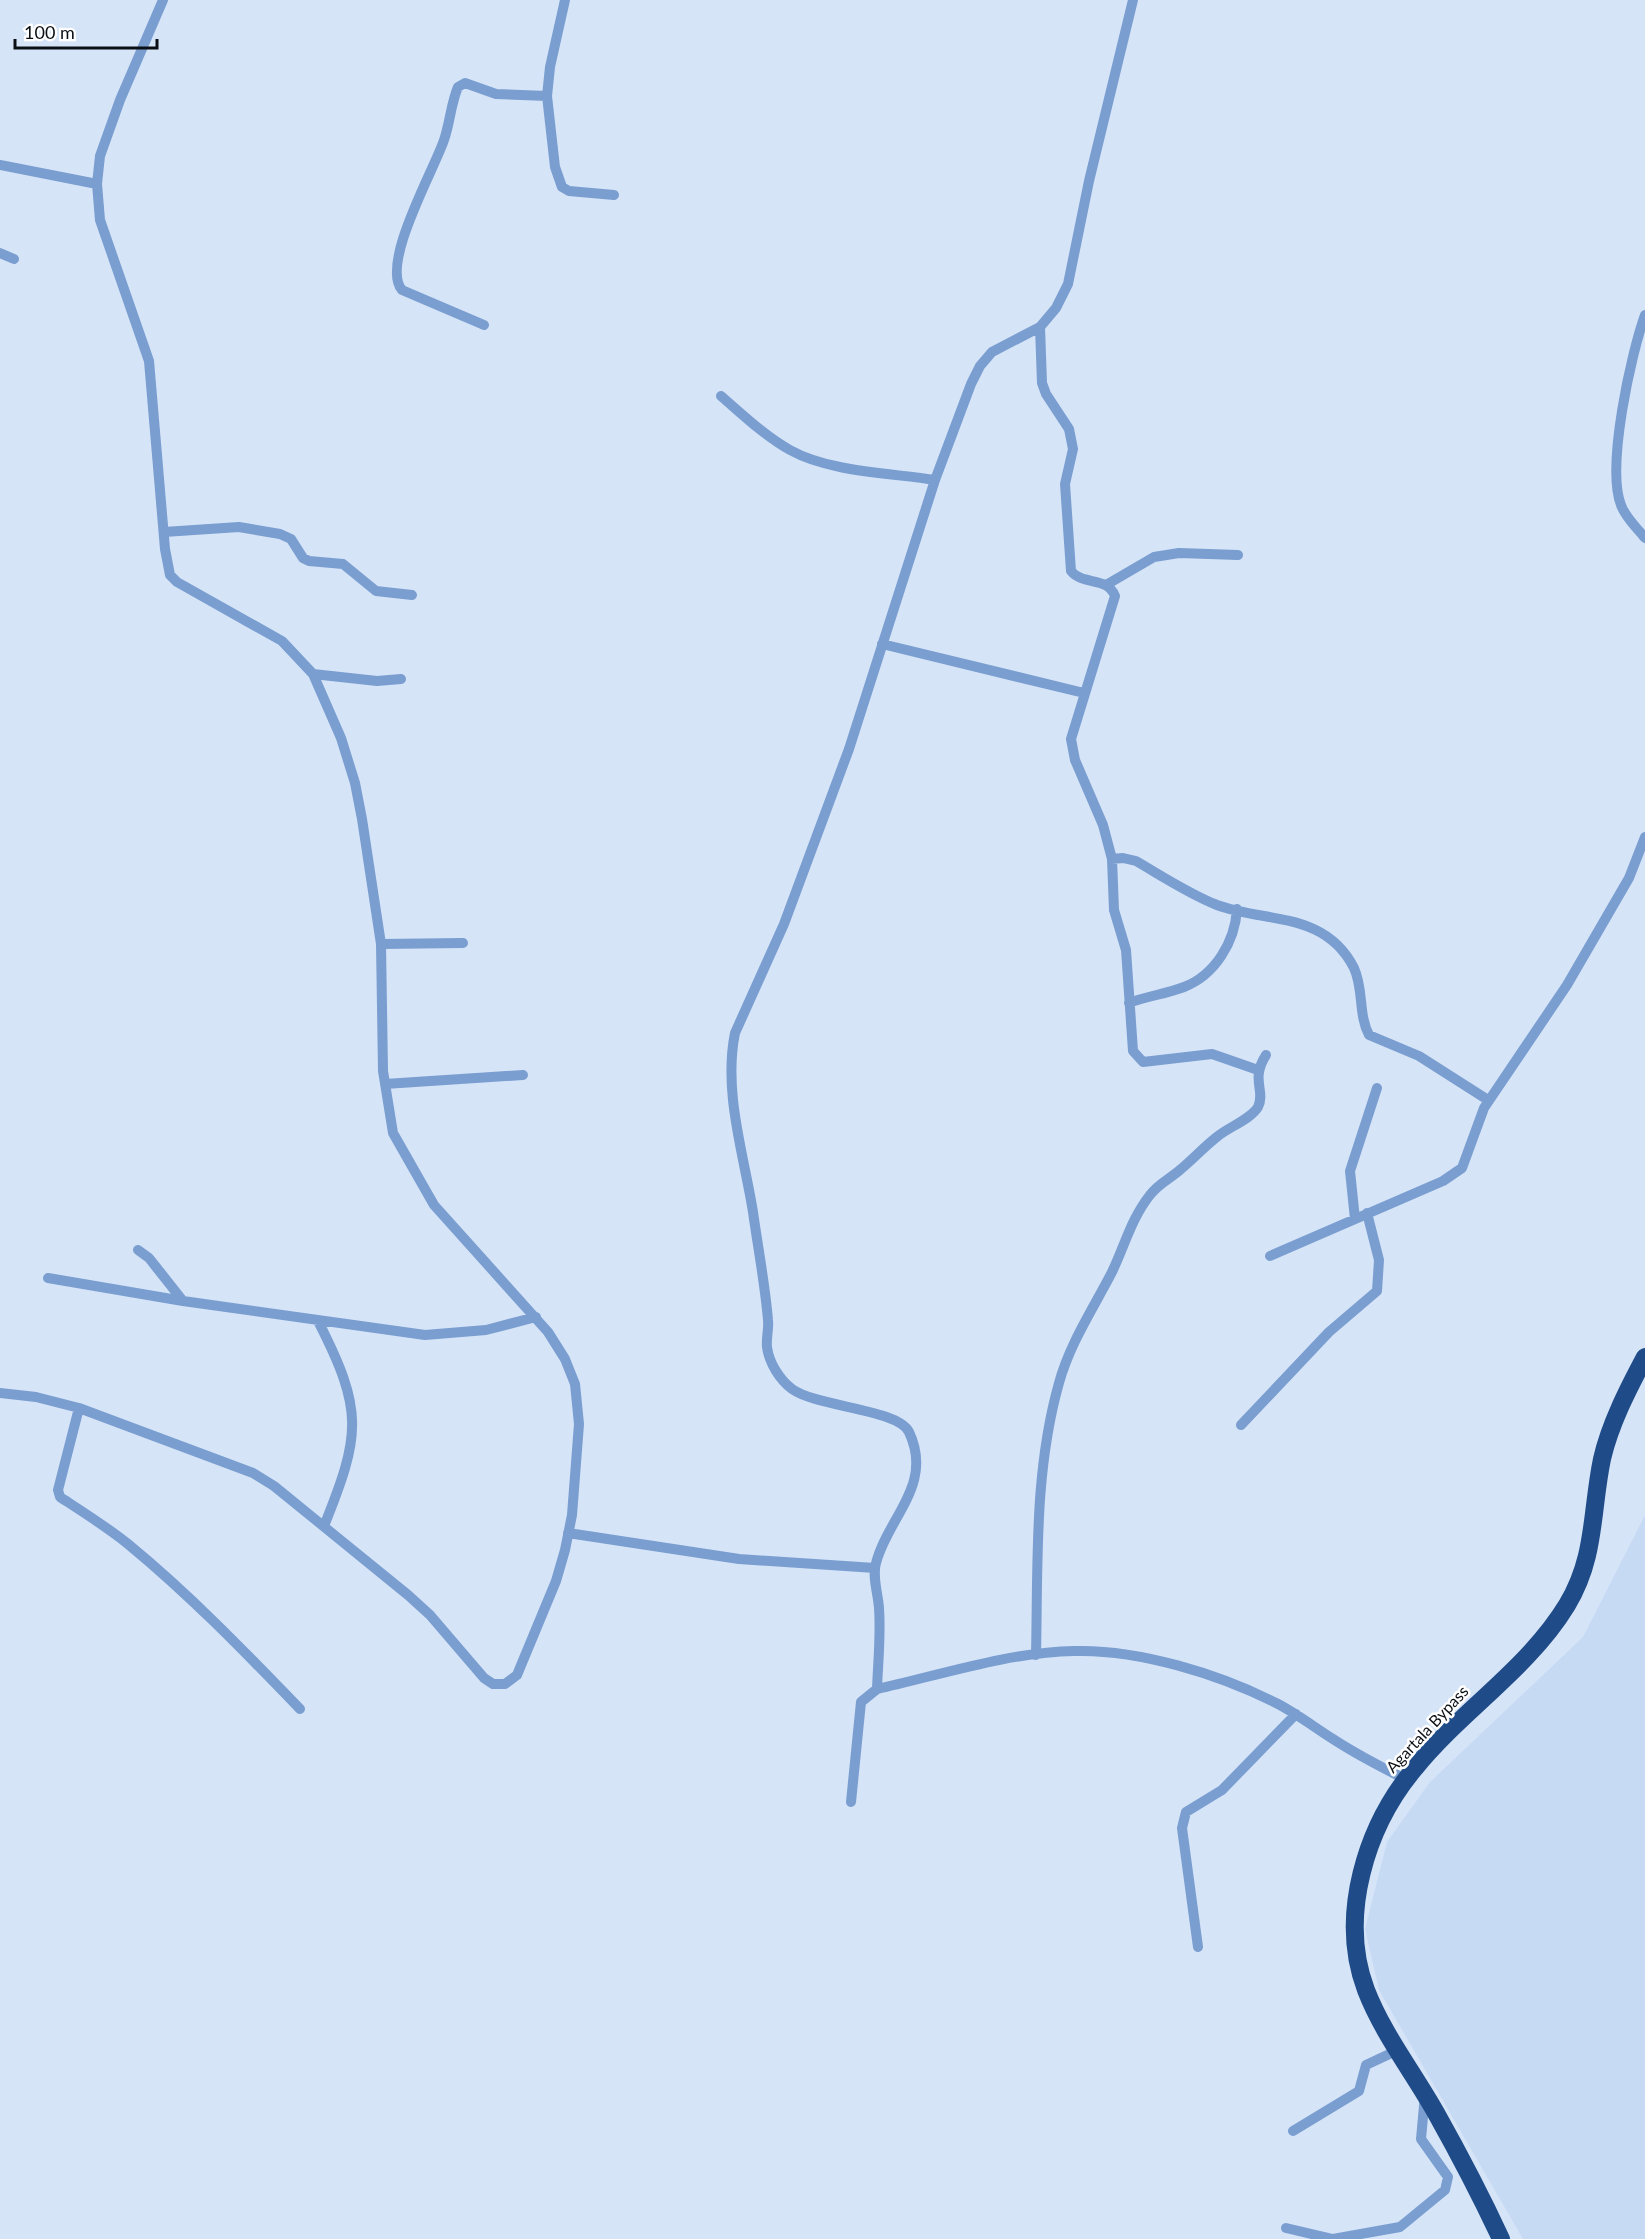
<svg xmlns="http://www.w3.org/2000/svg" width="1645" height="2239" font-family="Lato,sans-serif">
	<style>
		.built { fill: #c7daf4 }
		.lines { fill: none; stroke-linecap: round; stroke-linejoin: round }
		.street { stroke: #7a9ed0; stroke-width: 10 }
		.highway { stroke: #1f4c88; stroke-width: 18 }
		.labels { text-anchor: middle; stroke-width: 5; stroke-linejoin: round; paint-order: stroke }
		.street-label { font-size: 16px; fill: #0a0f15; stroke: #fff }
	</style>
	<rect width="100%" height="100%" fill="#d6e4f8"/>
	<path class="built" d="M1645,1515V2239H1523L1379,1990L1365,1929L1387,1842L1430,1782L1583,1637Z"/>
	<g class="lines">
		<path class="street" d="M565,0L550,67L547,96L555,167L562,187L569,191L614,195
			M0,165L97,184
			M0,253L14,259
			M1645,315C1631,354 1606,467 1621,505C1625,517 1637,528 1645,538
			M484,325L402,290C380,264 434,170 444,140C450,123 451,103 458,87L465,83L496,94L547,96
			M1040,327L1042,383L1046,394L1069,429L1073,449L1065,484L1071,571C1083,586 1107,576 1115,596L1071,739L1075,760L1103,825L1112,859L1114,910L1126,950L1133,1051L1143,1062L1212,1054L1258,1070
			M721,396C743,415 765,436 790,450C829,472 891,473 935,480
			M164,532L239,527L280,534L291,539L303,558L309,561L343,564L376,591L412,595
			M1106,585L1154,557L1179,553L1238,555
			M882,644L1084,693
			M313,674L377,681L401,679
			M1112,859L1123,858L1136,861C1162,876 1189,894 1217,905C1266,923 1325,911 1354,968C1364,990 1358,1014 1369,1035L1419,1056L1488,1100
			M381,944L463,943
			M1129,1003C1147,996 1166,994 1184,987C1215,975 1235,942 1237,909
			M385,1084L523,1075
			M1355,1219L1350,1171L1377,1088
			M138,1250L149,1258L183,1301
			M1270,1256L1443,1181L1462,1168L1484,1108L1567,985L1629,878L1645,837
			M48,1278L183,1301L425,1335L486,1330L536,1317
			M318,1321C364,1411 361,1434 324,1526
			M0,1393L36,1397L79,1408L253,1473L274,1486L408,1595L430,1615L484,1678L493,1684H505L517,1675L556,1581L565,1550L572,1515L579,1424L575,1384L565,1359L548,1332L434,1205L393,1133L383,1071L381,944L362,819L355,783L341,738L313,674L282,641L177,582L170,575L165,549L149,361L100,220L97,184L100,156L120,100L163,0
			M79,1408L58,1490L60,1497C83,1512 107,1527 128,1544C190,1595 245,1652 300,1709
			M1241,1425L1329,1332L1377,1291L1379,1260L1367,1213
			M568,1533L739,1559L875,1568
			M1036,1655C1038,1564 1034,1471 1059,1383C1070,1343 1093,1309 1112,1272C1125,1245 1131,1219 1150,1195C1159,1183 1170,1179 1181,1169C1193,1159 1205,1146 1218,1136C1229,1127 1251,1119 1258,1107C1266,1091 1250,1080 1266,1055
			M877,1689C878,1662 881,1635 879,1608C878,1593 872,1577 876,1563C888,1517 934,1485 909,1432C898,1409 817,1407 792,1389C780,1380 769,1363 767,1347C766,1338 769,1329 768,1320C765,1284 758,1248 753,1212C744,1155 723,1092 735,1033L784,924L849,749L935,480L971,384L980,366L992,352L1040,327L1056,308L1068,284L1089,181L1133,0
			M851,1802L861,1702L877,1689C940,1675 1010,1652 1074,1651C1138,1649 1219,1674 1276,1703C1296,1713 1314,1727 1333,1739C1356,1754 1381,1767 1405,1779
			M1198,1947L1182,1828L1186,1812L1222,1790L1296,1714
			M1293,2131L1359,2091L1366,2065L1398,2050
			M1286,2228L1333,2239L1400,2227L1445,2190L1448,2177L1421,2139L1425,2095"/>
		<path class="highway" d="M1501,2239C1481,2196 1459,2154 1436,2113C1413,2072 1383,2034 1366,1990C1338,1916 1366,1826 1415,1768C1461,1711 1528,1669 1567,1605C1596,1557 1591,1512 1602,1459C1610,1424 1628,1389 1645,1357"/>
	</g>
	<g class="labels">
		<g class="street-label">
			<text transform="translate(1427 1729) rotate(-47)" y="6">Agartala Bypass</text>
		</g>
	</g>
	<path d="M15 39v9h142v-9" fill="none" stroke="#0a0f15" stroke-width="3"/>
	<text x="24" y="39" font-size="18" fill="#0a0f15" stroke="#ffffff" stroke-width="4.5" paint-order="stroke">100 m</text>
</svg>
